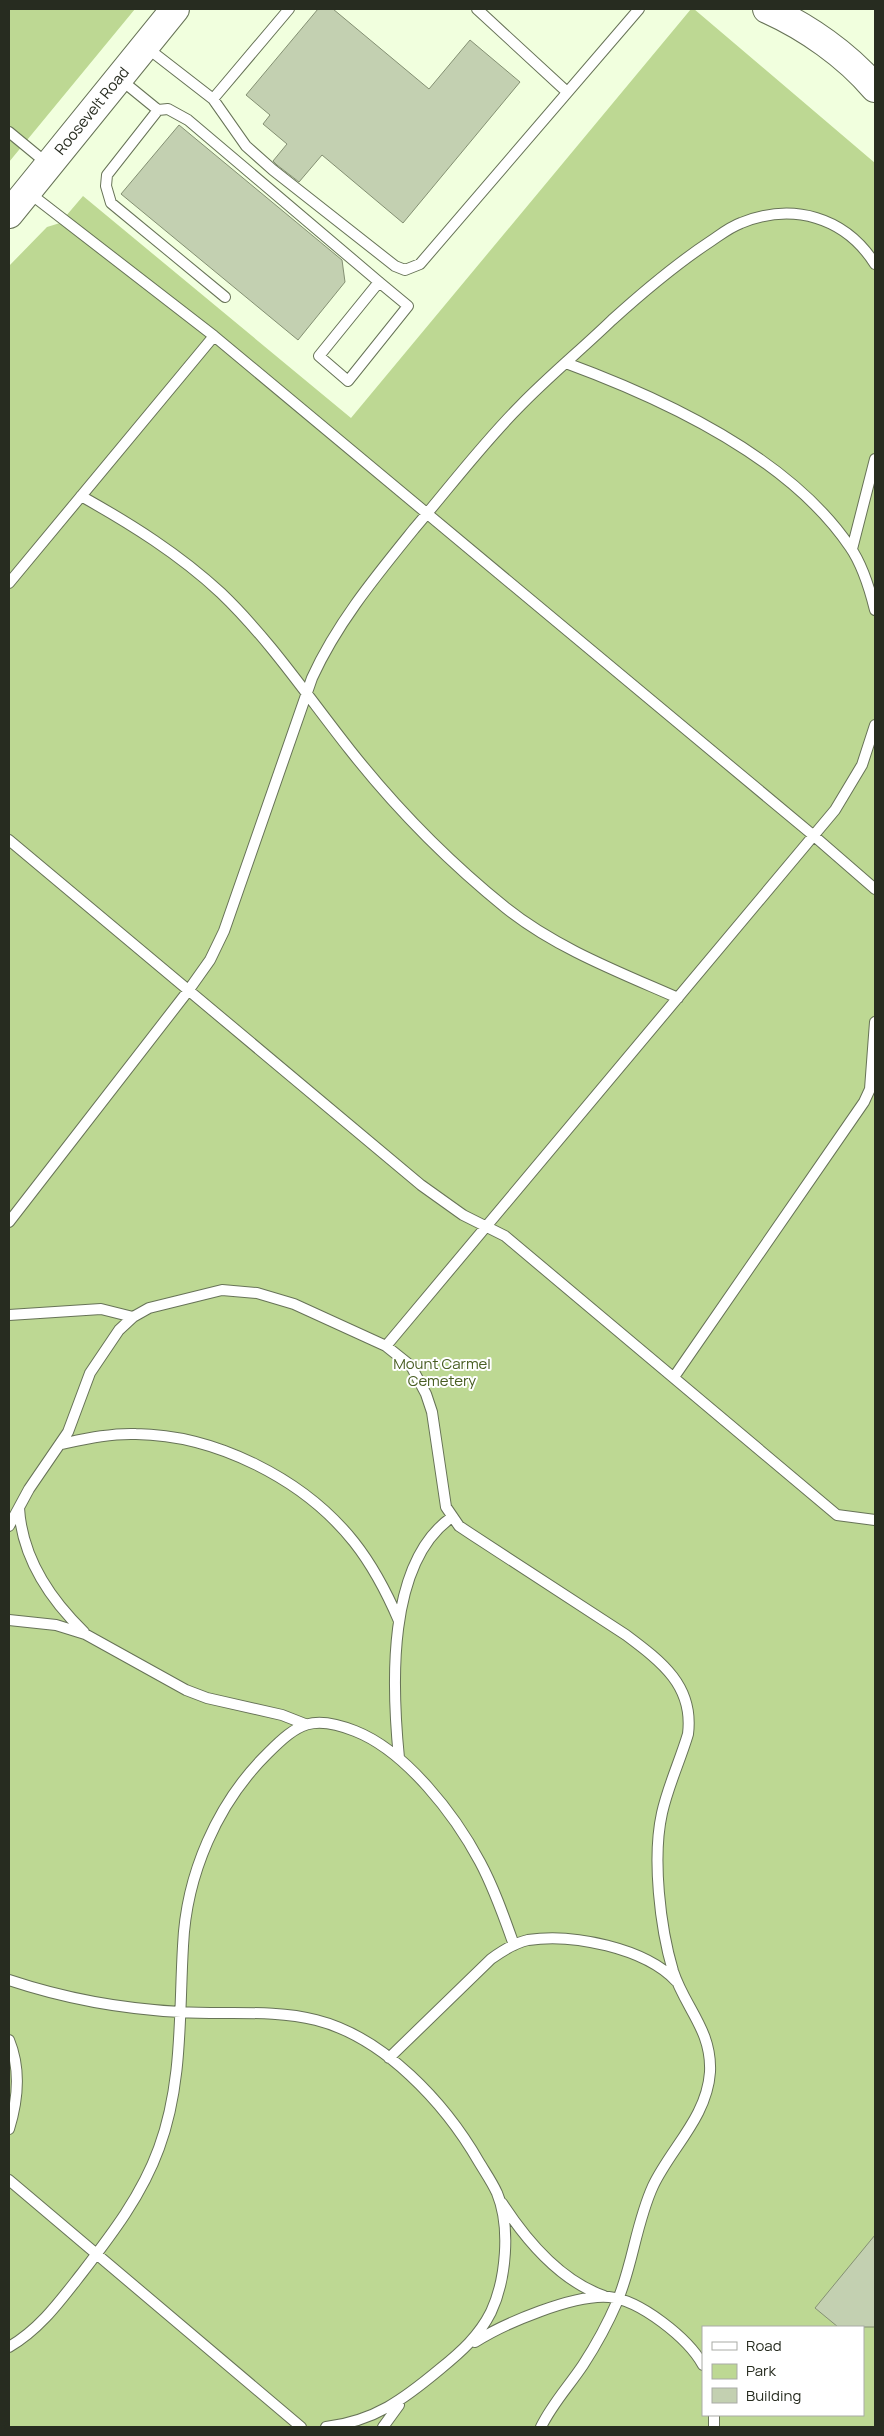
<svg xmlns="http://www.w3.org/2000/svg" width="884" height="2436" font-family="Manrope,sans-serif">
	<style>
		.green { fill: #bdd893; fill-rule: evenodd }
		.building { fill: #c3d0b1; stroke: #849073 }
		.lines { fill: none; stroke-linecap: round; stroke-linejoin: round }
		.lane-casing { stroke: #677357; stroke-width: 12 }
		.secondary-casing { stroke: #677357; stroke-width: 30 }
		.primary-casing { stroke: #677357; stroke-width: 30 }
		.lane { stroke: #fff; stroke-width: 10 }
		.secondary { stroke: #fff; stroke-width: 28 }
		.primary { stroke: #fff; stroke-width: 28 }
		.labels { text-anchor: middle; stroke-width: 4; stroke-linejoin: round; paint-order: stroke }
		.street-label { font-size: 15px; fill: #272c20; stroke: #fff }
		.park-label { font-size: 15px; fill: #495e23; stroke: #fff }
	</style>
	<rect width="100%" height="100%" fill="#f1ffde"/>
	<path class="green" d="M9,9H135L9,162Z
		M691,9H694L875,163V2427H9V266L47,227L60,223L83,196L351,418ZM703,2327H863V2415H703Z"/>
	<path class="building" d="M318,9H333L429,89L470,40L520,82L403,223L322,155L299,182L277,165L273,161L287,144L263,124L270,115L246,95Z
		M179,125L342,260L345,282L298,340L121,194Z
		M875,2235V2327H838L815,2308Z"/>
	<g class="lines">
		<defs>
			<path id="lane" d="M289,9L213,99L246,146L273,170L395,266L405,270L420,264L639,9
				M477,9L567,92
				M146,47L213,99
				M120,79L158,110L168,109L188,120L379,282L408,306L348,381L319,356L379,282
				M158,110L107,175L106,186L111,203L225,297
				M9,132L49,165
				M28,192L214,336
				M566,363C664,399 790,458 850,547C862,564 870,590 875,610
				M81,496C131,524 179,554 221,593C270,640 308,697 350,750C395,807 449,862 506,908C556,948 619,972 678,998
				M852,549L875,459
				M9,583L214,336L814,836L875,889
				M9,840L421,1185L463,1215L505,1236L837,1515L875,1520
				M9,1222L188,991L210,960L224,931L312,678C337,623 376,576 414,529C449,488 482,444 520,406C549,376 582,349 612,320C643,292 676,264 711,241C720,235 730,227 741,223C793,202 845,217 875,264
				M9,1315L101,1309L133,1317
				M386,1346L835,810L862,765L875,725
				M674,1377L864,1102L870,1089L875,1022
				M61,1444C85,1439 111,1433 136,1434C216,1435 304,1479 354,1542C373,1566 387,1593 399,1621
				M19,1508C22,1558 49,1598 84,1632
				M9,1526L29,1489L68,1432L90,1373L119,1330L133,1317L149,1308L222,1290L257,1293L294,1304L386,1346L411,1366L426,1394L432,1412L446,1507L459,1526L471,1534L626,1635C662,1662 694,1686 688,1734C680,1761 668,1786 662,1813C652,1858 660,1927 673,1971C685,2008 712,2030 710,2072C707,2117 671,2148 653,2186C636,2223 633,2264 617,2302C608,2323 596,2345 583,2365C569,2386 552,2404 541,2427
				M9,1620L56,1625L85,1634L186,1690L207,1698L282,1715L305,1724
				M399,1758C392,1687 386,1563 452,1517
				M9,1980C66,1999 121,2009 181,2012C225,2015 273,2009 316,2020C384,2037 445,2103 479,2162C485,2172 492,2182 497,2193C511,2227 506,2280 491,2312C479,2336 461,2352 440,2369C404,2399 375,2421 326,2427
				M9,2040C21,2069 18,2100 9,2129
				M389,2058L491,1959C502,1951 514,1943 528,1940C572,1933 645,1948 676,1981
				M9,2180L301,2427
				M502,2203C526,2240 561,2281 604,2296
				M475,2342C505,2323 574,2294 609,2297C640,2300 688,2338 703,2365
				M9,2347C40,2329 60,2301 82,2273C112,2234 142,2195 159,2148C183,2083 179,2014 183,1946C186,1875 217,1803 268,1753C298,1723 313,1714 355,1731C406,1751 455,1815 480,1862C494,1888 504,1917 514,1945
				M383,2427L399,2405
				M714,2427V2415"/>
			<path id="secondary" d="M767,9C807,27 847,55 875,88"/>
			<path id="primary" d="M9,214L175,9"/>
		</defs>
		<use href="#lane" class="lane-casing"/>
		<use href="#secondary" class="secondary-casing"/>
		<use href="#primary" class="primary-casing"/>
		<use href="#lane" class="lane"/>
		<use href="#secondary" class="secondary"/>
		<use href="#primary" class="primary"/>
	</g>
	<g class="labels">
		<g class="street-label">
			<text transform="translate(92 111) rotate(-51)" y="5">Roosevelt Road</text>
		</g>
		<g class="park-label">
			<text x="442" y="1369">Mount Carmel<tspan x="442" dy="17">Cemetery</tspan></text>
		</g>
	</g>
	<rect width="884" height="2436" fill="none" stroke="#272c20" stroke-width="20"/>
	<rect x="702" y="2326" width="162" height="90" fill="#ffffff" stroke="#a9aba6"/>
	<rect x="712" y="2342" width="25" height="8" fill="#ffffff" stroke="#a9aba6"/>
	<text x="746" y="2351" font-size="15" fill="#272c20">Road</text>
	<rect x="712" y="2364" width="25" height="15" fill="#bdd893" stroke="#a9aba6"/>
	<text x="746" y="2376" font-size="15" fill="#272c20">Park</text>
	<rect x="712" y="2388" width="25" height="15" fill="#c3d0b1" stroke="#a9aba6"/>
	<text x="746" y="2401" font-size="15" fill="#272c20">Building</text>
</svg>
